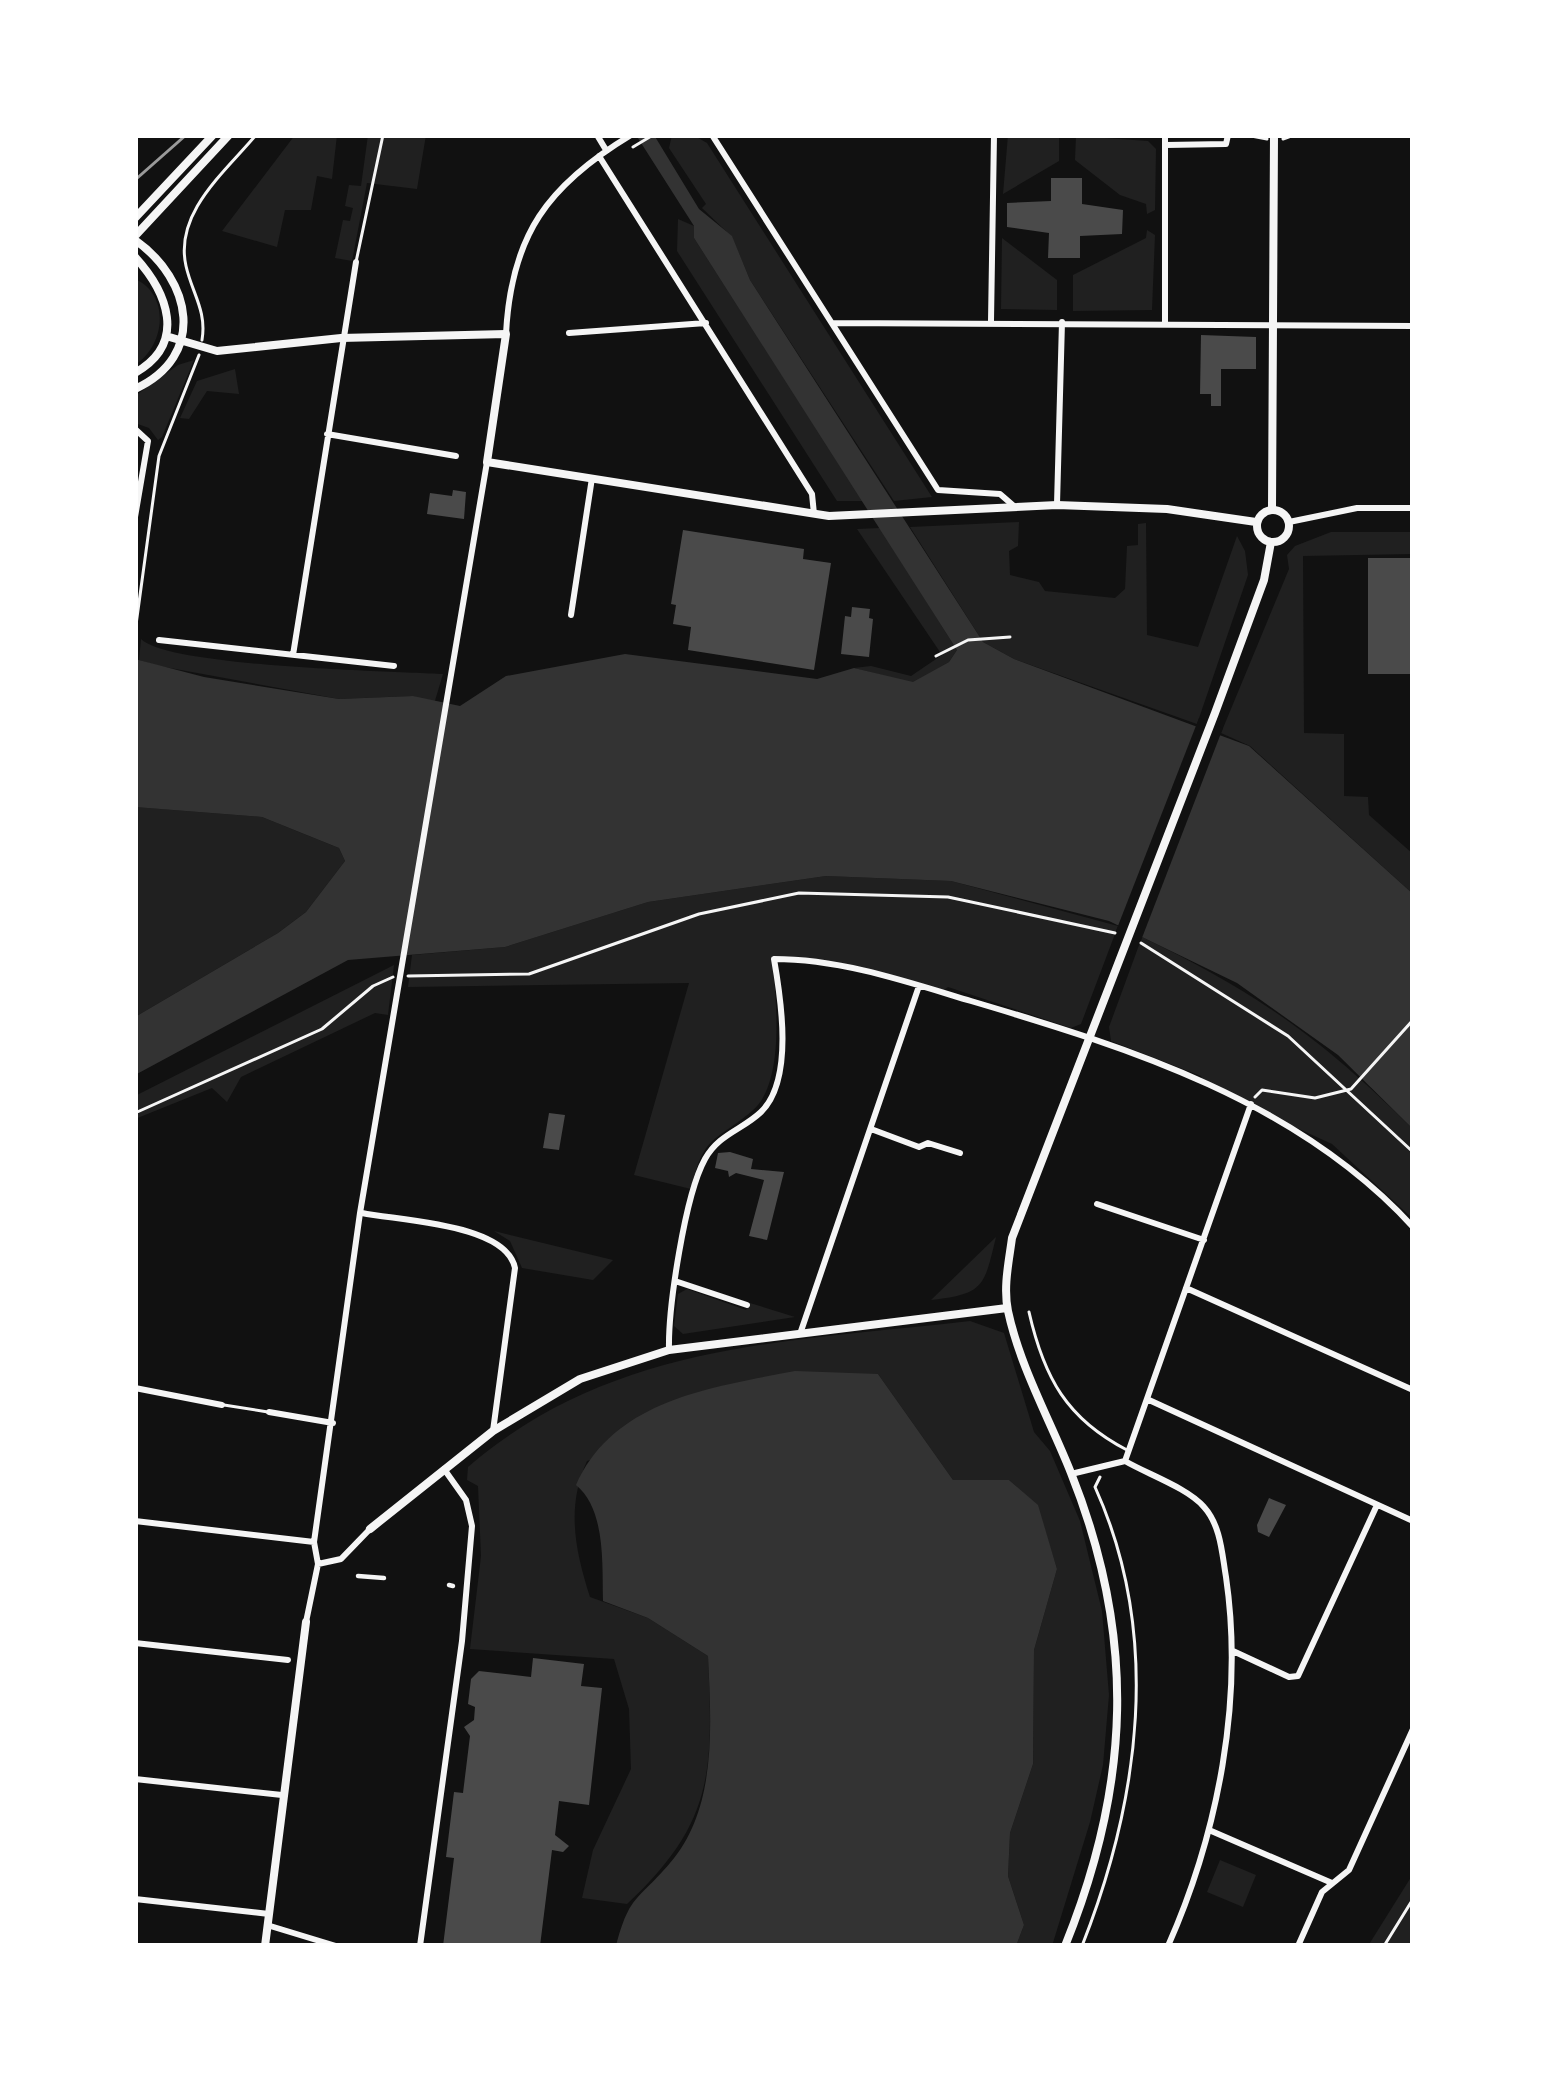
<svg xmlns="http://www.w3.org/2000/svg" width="1548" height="2081" font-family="Montserrat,sans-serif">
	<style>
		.green { fill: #202020 }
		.water { fill: #333 }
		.pier { fill: #111 }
		.building { fill: #4a4a4a }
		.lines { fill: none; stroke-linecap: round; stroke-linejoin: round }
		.path { stroke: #f5f5f5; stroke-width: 3 }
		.service { stroke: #f5f5f5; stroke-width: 3 }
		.pedestrian { stroke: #f5f5f5; stroke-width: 4.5 }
		.minor { stroke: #f5f5f5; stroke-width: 6 }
		.tertiary { stroke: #f5f5f5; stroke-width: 8 }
		.rail { stroke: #9a9a9a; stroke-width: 3 }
	</style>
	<rect width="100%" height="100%" fill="#111"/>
	<path class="green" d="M295,135H337L332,179L317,176L311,210H285L277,247L222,231Z
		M368,135H426L417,189L367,183L352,261L335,258L343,220L350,221L353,208L345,206L349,185L361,186Z
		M672,135H693L707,143L932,497L894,501L750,280L732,237L702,208L706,204L669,148Z
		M1008,135L1059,136V161L1003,194Z
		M1076,136L1148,141L1156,149L1155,210L1147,214L1146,204L1120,195L1075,160Z
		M678,219L694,226V238L863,501H837L677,251Z
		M1147,230L1155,235L1152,310L1073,311V275L1146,238Z
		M1002,238L1057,280V310L1001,309Z
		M135,279C171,295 165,346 135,365Z
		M194,360L162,437L158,440L149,428L135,423V396L178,365Z
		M235,369L239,394L207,391L189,419L180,418L197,381Z
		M1019,522L1018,546L1009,551L1010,575L1039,582L1045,591L1115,598L1125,589L1127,546L1138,545V524L1146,523L1147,635L1198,647L1237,536L1245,551L1248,575L1197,724L1014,659L983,642L910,527Z
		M880,528L957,650L949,662L913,683L854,668L871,666L911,676L942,655L857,529Z
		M1331,532H1413V554L1303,556L1304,733L1344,734V796L1368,797L1369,815L1413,854V894L1250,746L1221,733L1289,569L1287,555L1295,546Z
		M141,639C169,667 392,671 443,674L434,704L413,696L339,699L159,666L139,660Z
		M135,807L262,817L339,848L345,861L306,912L278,933L135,1017Z
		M826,876L951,881L1118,926L1081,1024L1071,1028L948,987L940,993L803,957L772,956C776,996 786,1083 752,1111C714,1143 704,1134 691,1189L634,1175L689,983L408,987L412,955L505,947L648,902Z
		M1142,937C1258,993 1322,1039 1413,1129V1219L1332,1144L1203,1085L1201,1076L1111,1041L1109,1027Z
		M394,965L388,1015L375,1013L241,1077L227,1102L212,1088L135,1119V1096Z
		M494,1231L613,1260L593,1280L522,1268L510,1241Z
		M996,1237C984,1287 984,1294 931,1300Z
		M687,1289L746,1310L750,1303L795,1317L683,1334L674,1326L678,1294Z
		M970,1321L1004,1333L1034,1432L1050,1451L1080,1521L1102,1611L1109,1695L1103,1765L1090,1822L1052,1946H1016L1024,1925L1008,1876L1010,1833L1033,1764L1034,1650L1057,1569L1037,1505L1009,1480H953L878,1374L587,1461C566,1507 575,1550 590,1597L648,1618L708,1656C713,1770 715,1822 627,1904L582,1898L593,1850L631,1769L629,1709L614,1659L470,1649L481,1556L478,1486L467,1480L468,1467C613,1342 789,1342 970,1321Z
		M1220,1860L1256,1875L1243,1907L1207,1892Z
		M1413,1874V1946H1368Z"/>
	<path class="water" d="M636,135H654L699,209L732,236L750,280L983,642L1014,659L1249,746L1413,894V1129L1338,1055L1237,983L1109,921L951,881L826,876L648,902L505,947L348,960L135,1075V1017L278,933L306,912L345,861L339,848L262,817L135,807V659L204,677L339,699L413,696L460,706L506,676L625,654L817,679L854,668L913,682L949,662L957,650L694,238V226Z
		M795,1371L878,1374L953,1480H1009L1038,1505L1057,1569L1034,1650L1033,1764L1010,1833L1008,1876L1024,1925L1016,1946H616C630,1893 638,1901 670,1863C718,1808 711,1723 708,1656L648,1618L603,1601C602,1564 606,1510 576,1485C614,1399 713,1387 795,1371Z"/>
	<path class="pier" d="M1199,718L1223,728L1140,943L1116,931Z"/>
	<path class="building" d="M1051,178H1082V204L1123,210L1122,234L1080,236V258H1048L1049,233L1007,227V203L1051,201Z
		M1201,335L1256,337V369H1221V406H1211V394H1200Z
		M453,490L466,492L464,519L427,514L430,493L452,496Z
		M683,530L804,549L803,559L831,563L814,670L688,650L691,627L673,624L676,605L671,604Z
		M1368,558H1413V674H1368Z
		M852,607L870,609L869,618L873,619L869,657L841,654L845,616L851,617Z
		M549,1113L565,1115L559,1150L543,1148Z
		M730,1152L753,1159L751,1169L784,1172L767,1240L749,1236L764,1180L736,1173L729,1177L728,1171L715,1168L718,1153Z
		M1269,1498L1286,1505L1269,1537L1258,1532L1257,1525Z
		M533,1658L584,1664L581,1686L602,1688L589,1805L559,1801L555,1835L569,1846L563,1852L552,1850L540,1946H443L454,1858L446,1857L454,1792L463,1793L470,1736L464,1727L474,1720L475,1707L468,1704L471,1679L479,1671L531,1677Z"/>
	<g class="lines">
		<path class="path" d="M1246,135L1267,139
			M1283,139L1294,135
			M633,147L653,135
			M202,340C207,311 192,293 186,266C174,213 225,172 256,135
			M135,632L159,456L199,355
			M936,656L968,640L1010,637
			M1141,943L1288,1036L1413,1152
			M408,976L529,974L699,914L799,893L948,897L1115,933
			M1255,1097L1262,1090L1315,1098L1351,1089L1413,1020
			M135,1113L322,1029L373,986L393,977
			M1082,1946C1140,1799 1162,1635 1095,1487L1100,1477
			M1384,1946L1413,1899"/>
		<path class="service" d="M356,262L383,135
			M1029,1312C1044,1378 1067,1419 1127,1450
			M224,1405L268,1412"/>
		<path class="pedestrian" d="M358,1576L384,1578
			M449,1585L453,1586"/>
		<path class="minor" d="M597,135L606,150
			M712,135L938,490L1000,494L1015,507
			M1166,145L1226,144L1228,135
			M599,156L812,494L814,514
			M991,321L994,135
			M1165,322V135
			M832,323L1413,326
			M569,333L706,323
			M506,334C511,235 548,185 631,135
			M135,429L148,441L135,517
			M327,434L456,456
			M1057,504L1062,322
			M1289,522L1357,508H1413
			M571,615L592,478
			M159,640L394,666
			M293,655L356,262
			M871,1129L919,1147L928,1143L960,1153
			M1097,1204L1204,1240
			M362,1213C402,1221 506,1224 515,1268L493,1431
			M675,1281L747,1305
			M1186,1288L1413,1390
			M800,1334L919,986
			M669,1350C668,1308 685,1195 705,1159C719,1134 742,1130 761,1112C794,1080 781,999 774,959C841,959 908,982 971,1001C1130,1048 1298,1101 1413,1227
			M135,1388L222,1405
			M1149,1400L1413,1521
			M269,1412L333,1423
			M1125,1461C1147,1474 1188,1488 1204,1507C1221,1526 1222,1554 1226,1577C1244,1700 1218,1833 1168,1946
			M1125,1461L1251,1104
			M1071,1474L1125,1461
			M135,1521L314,1542
			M318,1564L341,1559L370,1529
			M306,1622L318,1564L314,1542L360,1213L487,462
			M135,1643L288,1660
			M1233,1651L1289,1677L1298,1676L1377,1505
			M135,1779L282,1795
			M1209,1830L1332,1883
			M135,1899L269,1914
			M267,1925L336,1946
			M420,1946L462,1641L472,1526L466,1500L444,1469
			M1298,1946L1322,1892L1349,1870L1413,1729"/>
		<path class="tertiary" d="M135,218L213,135
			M135,236L229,135
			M135,240C192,280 207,356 135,389
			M135,257C167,292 188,343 135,373
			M166,336L217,351L341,338L506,334L487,462L829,516L1057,505L1167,509L1256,522
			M1272,509L1274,135
			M1257 526a16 16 0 1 1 32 0a16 16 0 1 1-32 0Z
			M370,1529L493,1431L580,1379L669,1350L1007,1308
			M265,1946L306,1622
			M1065,1946C1131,1783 1136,1636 1071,1473C1050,1420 1020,1367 1008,1311C1003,1287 1009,1261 1012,1238L1215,713L1264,580L1271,542"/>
		<path class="rail" d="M135,180L186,135"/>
	</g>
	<rect width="1548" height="2081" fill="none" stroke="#ffffff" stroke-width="276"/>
</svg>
